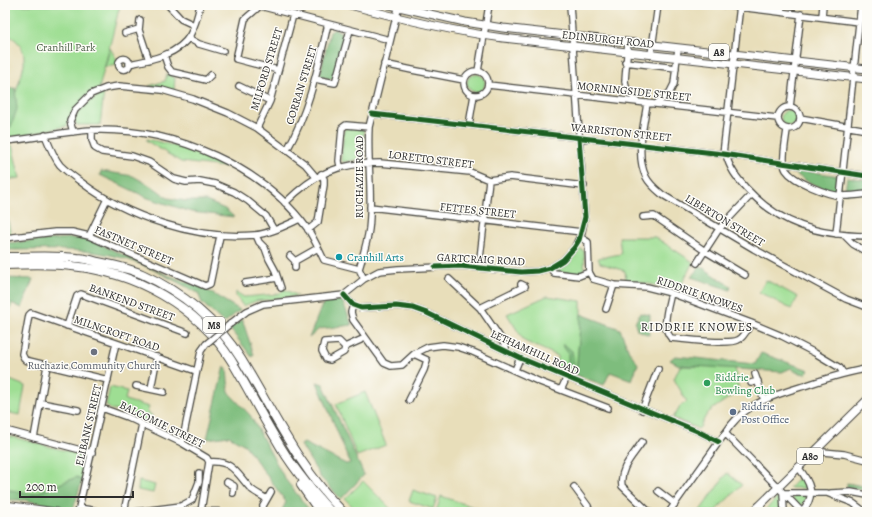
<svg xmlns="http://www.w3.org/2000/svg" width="872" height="517" font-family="Alegreya,serif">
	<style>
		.green { fill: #9ede93; stroke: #64845f }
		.forest { fill: #7ebd7d; stroke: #547454 }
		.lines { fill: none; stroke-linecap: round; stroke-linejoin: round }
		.minor-casing { stroke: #474640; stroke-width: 8 }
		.major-casing { stroke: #474640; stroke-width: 9 }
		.highway-casing { stroke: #474640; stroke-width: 10 }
		.minor { stroke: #fff; stroke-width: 5.5 }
		.major { stroke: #fff; stroke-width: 7 }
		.highway { stroke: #fff; stroke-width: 8 }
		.minor-bridge-casing { stroke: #474640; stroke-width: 8; stroke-linecap: butt }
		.minor-bridge { stroke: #fff; stroke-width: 5.5 }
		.cycleway-casing { stroke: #fdfcf7; stroke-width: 8 }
		.cycleway { stroke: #1b5e20; stroke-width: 5 }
		.culture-dot { fill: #0f9aa8; stroke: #fdfcf7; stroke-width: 1.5 }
		.worship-dot { fill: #6b7280; stroke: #fdfcf7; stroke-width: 1.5 }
		.leisure-dot { fill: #2e9e5b; stroke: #fdfcf7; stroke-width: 1.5 }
		.service-dot { fill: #5c6f8a; stroke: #fdfcf7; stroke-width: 1.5 }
		.labels { text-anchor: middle; stroke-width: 3; stroke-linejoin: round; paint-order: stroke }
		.shield { fill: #fdfcf7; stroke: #6a6a68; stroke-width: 1 }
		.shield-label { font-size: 10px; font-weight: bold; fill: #2b2b2b }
		.street-label { font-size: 11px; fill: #2b2b2b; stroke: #fdfcf7 }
		.park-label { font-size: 11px; fill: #4e614a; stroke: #fdfcf7 }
		.culture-label { font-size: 11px; fill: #0d838f; stroke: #fdfcf7; text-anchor: start }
		.worship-label { font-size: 11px; fill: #5b616d; stroke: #fdfcf7 }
		.leisure-label { font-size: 11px; fill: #27864d; stroke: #fdfcf7; text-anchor: start }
		.service-label { font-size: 11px; fill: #4e5e75; stroke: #fdfcf7; text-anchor: start }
		.neighbourhood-label { font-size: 12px; letter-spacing: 1px; fill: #2b2b2b; stroke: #fdfcf7 }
	</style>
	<rect width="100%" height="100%" fill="#fdfcf7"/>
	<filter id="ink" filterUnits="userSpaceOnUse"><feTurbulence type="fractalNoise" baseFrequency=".025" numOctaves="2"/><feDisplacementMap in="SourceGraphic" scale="8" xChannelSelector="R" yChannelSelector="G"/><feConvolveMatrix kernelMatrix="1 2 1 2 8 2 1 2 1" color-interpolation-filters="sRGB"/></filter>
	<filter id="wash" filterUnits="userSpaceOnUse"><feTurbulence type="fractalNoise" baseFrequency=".012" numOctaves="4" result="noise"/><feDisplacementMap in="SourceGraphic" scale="16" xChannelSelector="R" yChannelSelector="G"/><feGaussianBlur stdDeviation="0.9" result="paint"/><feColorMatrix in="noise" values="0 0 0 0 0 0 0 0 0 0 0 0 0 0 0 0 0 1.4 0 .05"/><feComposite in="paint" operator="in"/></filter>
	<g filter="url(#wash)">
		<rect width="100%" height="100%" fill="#e8deba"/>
		<path class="green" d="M5,5H120L99,89L70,118L67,126L5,139V129L24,65C25,49 20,40 5,34Z
			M110,48L117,60V65L105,67Z
			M467 83a9 9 0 1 1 18 0a9 9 0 1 1-18 0Z
			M167,74L175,78L174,90L149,86L165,81Z
			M104,92L100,125H77L74,120C80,107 92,99 104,92Z
			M781 118a8 8 0 1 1 16 0a8 8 0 1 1-16 0Z
			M347,127L362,128L364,130L363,158L361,159L344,162L341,160L344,130Z
			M147,139C175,145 199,153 225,165L224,167L181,162L147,141Z
			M12,145L20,178L5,180V146Z
			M7,215L11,236H5V216Z
			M619,237H655L693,262L678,291L650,284L626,280L625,271L600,263L598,258L621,254Z
			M578,248H579L584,251C584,259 587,270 579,275L556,271V268L569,258Z
			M5,278L12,303L9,315L5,344Z
			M766,280L798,297L791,309L759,292Z
			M284,289L298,296L256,301L243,306L236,296V292L244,297L279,294Z
			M547,296L581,301V314L576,375L554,366L558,356L524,341L507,314Z
			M5,355V378L25,386L20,415L5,412Z
			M680,366L735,367L739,392C733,395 710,410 707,414C704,418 702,424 699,429L673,418L680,406L687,402L674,379Z
			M110,387L127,391L125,400L149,407L147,413L152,415L150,424L132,416L110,409L106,405Z
			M365,392L386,445L357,456L336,404Z
			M5,435L86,456L87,459L82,481L77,477L34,494L10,490L5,492Z
			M727,473L742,485L714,512H699Z
			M801,476L805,481L806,488H789Z
			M139,481L155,485L153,493L138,490Z
			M363,481L394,512H358L345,499Z
			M413,490L437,498L433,509L409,501Z
			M795,495L806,496L805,501L801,506L792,499Z
			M441,496L488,512H436Z
			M779,496L782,497L781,512H769L765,510Z"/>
		<path class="forest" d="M335,29L342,33L344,38L334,77L331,79L321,77L320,75L330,32Z
			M15,88L17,109L11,127L5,128V89Z
			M792,169L840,176L839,193C822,188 806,183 792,171Z
			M101,171L133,176L156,189L168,198L186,201H206L225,209L234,217L191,212L148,198L100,175Z
			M847,177L867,180V192L845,193Z
			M71,238L89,239L167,275L203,288L240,310L224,323L202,303L198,293C177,282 151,267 129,260C89,247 46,250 5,250V243Z
			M700,266L731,286L730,290L691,277Z
			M5,278L33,279L22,308L5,300Z
			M342,300L352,325L319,329L309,338L322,305L328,301Z
			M640,313L650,315L649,335L637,330L635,323Z
			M581,314L620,329L629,351L638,364L632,380L610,372L604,385L576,375Z
			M242,319L254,355L252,357L230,329Z
			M562,345H565L572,351L574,364L570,368L568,367V353Z
			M761,353L809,370L805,374L796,372L791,368L782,372L679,365L670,360L675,356L755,364Z
			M224,366L227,368L229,393L250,415L285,479L311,512H281L286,502L245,445L229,436L207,439Z
			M317,382L323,384L364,475L341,499L321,478L301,445L304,443L346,464L350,463Z
			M77,477L82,481L73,510L25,500H5V492L10,490L34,494Z
			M847,483L867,487V490L847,487Z"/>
	</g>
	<g filter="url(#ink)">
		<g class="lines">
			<defs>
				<path id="minor" d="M168,5L181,19L194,25
					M722,5L859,22
					M781,12L782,5
					M822,17L823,5
					M140,20L139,30L149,60
					M125,33L139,29
					M188,38L199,44L223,51
					M628,42L625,81L626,87L636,101
					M164,55L168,67L172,72L206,80L211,75
					M651,55L658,5
					M118.5 64a5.5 5.5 0 1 1 11 0a5.5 5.5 0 1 1-11 0Z
					M625,62L676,68
					M129,64C150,60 179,55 190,35C195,26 198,15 200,5
					M384,64L412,70L464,80
					M278,70L236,59L245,19L260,6L390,40
					M464 83a12 12 0 1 1 24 0a12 12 0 1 1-24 0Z
					M478,71L489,5
					M315,79L335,83L350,30
					M488,85L777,118
					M239,86L270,101
					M647,103C644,126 635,155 646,177C650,185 657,190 663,195L754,249L846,299L867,307
					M656,104L670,92L674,84L678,48
					M778 118a11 11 0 1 1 22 0a11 11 0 1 1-22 0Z
					M790,107L801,14
					M372,114L723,154L867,176
					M800,118L867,130
					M469,125L474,95
					M257,128L270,101L293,15
					M92,130V140L95,148L102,152L132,156L149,162L174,179L186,182L200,181L215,184L234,192L248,201L266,216L274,230
					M787,130C786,139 781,163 786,170C794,182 828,195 842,196C850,196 859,195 867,194
					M73,132L70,121L75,110L91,94L106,88L119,86L162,90L193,99L228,113L257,128L305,164L316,177
					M45,135C49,145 53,156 60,165C66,171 74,177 81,182C127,217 196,240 254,235C270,234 286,225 300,219
					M5,141C37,139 69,129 101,130C177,130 262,166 307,228C314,238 319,250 324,260L359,269
					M287,150C309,111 318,67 328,24
					M723,154L740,5
					M726,154C729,168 737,178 746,188C780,225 818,235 867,236
					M340,166L339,161L342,128L346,125L369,127
					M285,203C315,173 338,163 380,163L470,172L489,180L510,177L584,186
					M370,207L582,232
					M643,217L654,216L705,251L745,275
					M308,230L318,222L324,185V179L321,174
					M836,234L861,5
					M256,235L259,242L265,248L269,259L275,270L281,288
					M89,236L107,199
					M845,236L853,244L867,252
					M580,237L588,242L589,272L593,279L614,285L647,287L671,293L751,323L782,336L815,353L840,368L843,373
					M5,238L55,232H72L89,236L205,286L210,284L220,236
					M290,256L295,261V268
					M295,261L318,248
					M697,263L719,229L752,194
					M479,267L489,180
					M550,268L554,273L579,276L589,272
					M364,279L359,269C363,256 367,243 369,229C373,195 367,161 369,127L399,5
					M449,279L480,308L506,346V351
					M245,283L277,278
					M671,293C668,307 661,327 671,338C685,339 728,345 738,340C744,338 748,328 751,323
					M344,295L353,305L361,308L396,306L413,308L427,313L520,358L697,431L719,442
					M353,305L351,312L353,320L384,363L391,366L402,365L414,354L428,347L443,345L458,347L473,352L540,382L608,408
					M480,308L525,286L521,284
					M606,309L614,285
					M230,324L247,311L263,304L344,295L364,279L379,271L398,269L460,266L521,272L538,271L550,268L563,260L574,248L582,232L585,217L570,5
					M67,326L77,296L81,294L187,333
					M345,347L339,341L324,342L322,351L326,359L330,360L344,352L345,347L365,338
					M515,370L520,358
					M755,374L764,400
					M108,380L25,360L22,354L29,315L31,313L196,371
					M751,383L758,381
					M136,386L164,392
					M151,389L157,357
					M561,390L567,377
					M409,400L424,370L427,360L414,354
					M41,403L78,410
					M102,408L127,417L182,443L207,458L209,462L201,511
					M642,410L658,369
					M5,430L92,453
					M725,433L802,512
					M34,438L47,366
					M642,442C633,456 619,468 622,486L649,512
					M182,443L201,351L206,344
					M817,449L823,452L844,454L867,460
					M209,462C233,460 237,474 251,489C256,493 262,496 267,499
					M798,467C810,482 817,495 802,512
					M227,482L234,486L233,493
					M574,487L588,506L590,512
					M658,491L675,504
					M831,493L851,492L867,495
					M263,506L271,492
					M758,506L763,512
					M79,508L103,512
					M78,512L116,343
					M124,512L142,424
					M135,512L181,506L192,500L199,482V473
					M669,512L731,425C749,402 778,394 804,386C825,379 845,372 867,369
					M784,512L783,493H827L853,503L865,512"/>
				<path id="major" d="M350,5C401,19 451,31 503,38L867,79
					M390,5L465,22L503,28L867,69
					M5,505L56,512
					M194,512H218
					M753,512L867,400"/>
				<path id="highway" d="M5,257C29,257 54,255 77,258C84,258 91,260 98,262C113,265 128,268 142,274C182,292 218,321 241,359C274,413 298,467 343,512
					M5,265C27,264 50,263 72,266C135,272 197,306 231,360C247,386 260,413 276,439C291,466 310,489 331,512
					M301,485L320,512"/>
			</defs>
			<use href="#minor" class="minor-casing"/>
			<use href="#major" class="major-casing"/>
			<use href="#highway" class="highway-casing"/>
			<use href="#minor" class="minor"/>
			<use href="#major" class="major"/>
			<use href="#highway" class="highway"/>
			<defs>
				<path id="minor-bridge" d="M206,344L230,324"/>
			</defs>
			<use href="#minor-bridge" class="minor-bridge-casing"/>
			<use href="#minor-bridge" class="minor-bridge"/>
			<defs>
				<path id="cycleway" d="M372,114L723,154L867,176
					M435,267L460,266L521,272L538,271L550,268L563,260L574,248L579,240L585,217L579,138
					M344,295L353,305L361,308L396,306L413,308L427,313L520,358L697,431L719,442"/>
			</defs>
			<use href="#cycleway" class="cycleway-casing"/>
			<use href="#cycleway" class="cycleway"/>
		</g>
	</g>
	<circle class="culture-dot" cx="339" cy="257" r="4"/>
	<circle class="worship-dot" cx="94" cy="352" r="4"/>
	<circle class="leisure-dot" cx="707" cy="383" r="4"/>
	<circle class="service-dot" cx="733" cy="412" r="4"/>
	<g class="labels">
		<g class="shield">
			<rect x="709" y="44" width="20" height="16" rx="3"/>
			<rect x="203" y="317" width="22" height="16" rx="3"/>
			<rect x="797" y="448" width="26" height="16" rx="3"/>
		</g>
		<g class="shield-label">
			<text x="719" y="56">A8</text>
			<text x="214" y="329">M8</text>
			<text x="810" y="460">A80</text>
		</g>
		<g class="street-label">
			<text transform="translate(608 39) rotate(6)" y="4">EDINBURGH ROAD</text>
			<text transform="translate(266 69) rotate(-73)" y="4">MILFORD STREET</text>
			<text transform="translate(301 85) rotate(-73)" y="4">CORRAN STREET</text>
			<text transform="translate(634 91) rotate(6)" y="4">MORNINGSIDE STREET</text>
			<text transform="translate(621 132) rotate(6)" y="4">WARRISTON STREET</text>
			<text transform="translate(431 159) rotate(7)" y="4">LORETTO STREET</text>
			<text transform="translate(359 177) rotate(-90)" y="4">RUCHAZIE ROAD</text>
			<text transform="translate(478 210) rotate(6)" y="4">FETTES STREET</text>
			<text transform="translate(725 220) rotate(31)" y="4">LIBERTON STREET</text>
			<text transform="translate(134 245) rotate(23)" y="4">FASTNET STREET</text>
			<text transform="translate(481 259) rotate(3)" y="4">GARTCRAIG ROAD</text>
			<text transform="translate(700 294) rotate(19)" y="4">RIDDRIE KNOWES</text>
			<text transform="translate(132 302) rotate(20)" y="4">BANKEND STREET</text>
			<text transform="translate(117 333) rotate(19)" y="4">MILNCROFT ROAD</text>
			<text transform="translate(535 352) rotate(24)" y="4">LETHAMHILL ROAD</text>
			<text transform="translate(162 424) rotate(26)" y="4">BALCOMIE STREET</text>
			<text transform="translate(88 425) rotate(-77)" y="4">ELIBANK STREET</text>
		</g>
		<g class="park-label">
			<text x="66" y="51">Cranhill Park</text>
		</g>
		<g class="culture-label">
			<text x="347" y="261">Cranhill Arts</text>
		</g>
		<g class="worship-label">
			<text x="94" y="369">Ruchazie Community Church</text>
		</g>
		<g class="leisure-label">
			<text x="715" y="381">Riddrie<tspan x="715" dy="13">Bowling Club</tspan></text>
		</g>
		<g class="service-label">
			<text x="741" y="410">Riddrie<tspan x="741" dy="13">Post Office</tspan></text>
		</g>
		<g class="neighbourhood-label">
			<text x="697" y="331">RIDDRIE KNOWES</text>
		</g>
	</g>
	<rect width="872" height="517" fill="none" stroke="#fdfcf7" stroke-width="20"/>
	<path d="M20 491v6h113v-6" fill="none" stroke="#2b2b2b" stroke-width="2"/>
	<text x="26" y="491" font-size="12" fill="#2b2b2b" stroke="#fdfcf7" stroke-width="3" paint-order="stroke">200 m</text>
</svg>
